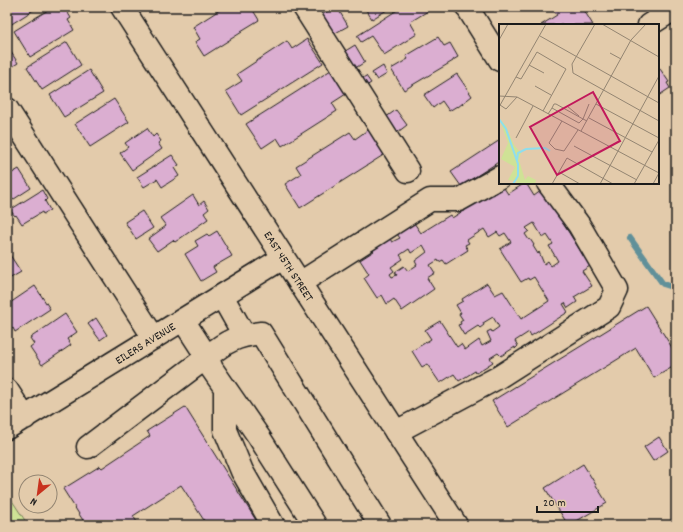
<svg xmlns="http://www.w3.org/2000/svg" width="683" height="532" font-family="Dekko,sans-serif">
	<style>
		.green { fill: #cfe296; stroke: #767f59 }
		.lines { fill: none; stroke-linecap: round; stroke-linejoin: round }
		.stream { stroke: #619099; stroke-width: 6 }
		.building { fill: #dbaed1; stroke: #1c1c1c; fill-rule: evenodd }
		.minor-casing { stroke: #1c1c1c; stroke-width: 25 }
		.major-casing { stroke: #1c1c1c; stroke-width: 25 }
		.minor { stroke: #e3cbab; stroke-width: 22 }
		.major { stroke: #e3cbab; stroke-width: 22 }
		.labels { text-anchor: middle; stroke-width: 3; stroke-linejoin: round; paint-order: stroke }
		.street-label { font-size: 12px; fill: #1c1c1c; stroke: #e3cbab }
		.inset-river { fill: none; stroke: #8fdeed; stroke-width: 2 }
		.inset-road { fill: none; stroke: #938572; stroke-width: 1 }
		.view { fill: #c2185b; fill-opacity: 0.15; stroke: #c2185b; stroke-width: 2 }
		.inset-edge { fill: none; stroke: #1c1c1c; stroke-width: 2 }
	</style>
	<rect width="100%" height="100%" fill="#e3cbab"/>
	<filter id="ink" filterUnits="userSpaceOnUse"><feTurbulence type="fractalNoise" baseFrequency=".025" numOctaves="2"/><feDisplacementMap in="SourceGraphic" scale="8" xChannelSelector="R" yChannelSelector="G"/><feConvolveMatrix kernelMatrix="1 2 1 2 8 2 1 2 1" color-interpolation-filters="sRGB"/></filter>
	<g filter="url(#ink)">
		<path class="green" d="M7,493L28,525H7Z"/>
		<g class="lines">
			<path class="stream" d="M630,238L663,284L676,288"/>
		</g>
		<path class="building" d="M7,7H38L7,27Z
			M53,7H59L63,12L66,10L71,18L68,20L74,30L30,57L14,31Z
			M220,7H251L259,20L241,31L242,32L204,56L195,42L200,39L193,27L221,9Z
			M335,7H337L348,26L330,36L318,17Z
			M364,7H392L372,19Z
			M402,7H425L428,11L410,22L417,34L384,55L371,36L361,42L357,36Z
			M554,7H582L593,25H541L557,15L552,8Z
			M438,37L444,46L450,43L458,57L453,60V61L404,90L391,69L408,59L406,56Z
			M307,39L323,63L241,115L226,91L242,81L237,74L287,41L292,49Z
			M67,42L81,65L42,90L27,67Z
			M355,45L365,62L349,72L339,55Z
			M7,46L18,63L7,70Z
			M383,66L387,74L377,80L372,73Z
			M658,66L669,82L667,83L670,88L658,96Z
			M89,70L103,93L64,117L50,95Z
			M331,70L346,94L332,103L337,111L282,146L277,138L262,148L246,124Z
			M457,74L472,96L458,107L457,106L449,111L442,101L433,108L424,95Z
			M366,76L371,83L361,89L356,82Z
			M114,99L129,122L90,147L75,124Z
			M396,110L407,125L394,135L382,120Z
			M147,128L153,137L156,134L161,141L158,143L162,149L132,170L120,153L128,147L125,143Z
			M369,129L385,154L300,208L285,184L301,174L296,166L350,132L355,139Z
			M500,140V161L461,186L451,172Z
			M172,155L179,165L174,168L179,176L162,187L157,179L144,187L137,177Z
			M19,169L31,188L11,201L7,194V176Z
			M525,183H526L534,196L542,190L590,266L582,271L592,286L574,297L577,302L568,308L565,303L563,304L568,312L531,336L529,332L515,341L518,346L515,349V347L501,356L498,353L490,358L493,362L476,373L475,371L459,381L454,374L440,383L427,364L422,367L412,351L431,339L425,330L440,321L457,347L461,344L465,350L479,340L482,346L491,341L487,332L491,330L492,332L499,327L493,317L483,323L484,325L480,328L478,326L464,335L458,325L461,324L460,322L463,320L459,314L461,313L456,305L463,301L462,299L487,283L495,295L503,291L521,319L549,301L534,277L529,280L528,278L521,282L500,249L511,242L505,233L500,236L497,232L489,237L484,229L467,240L469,243L465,245L468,250L446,264L443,260L439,262L438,260L430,265L435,273L427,278L434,289L402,311L394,299L387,304L382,295L377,298L364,278L369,274L360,260L374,251L373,250L390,239L392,242L400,238L397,234L414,223L421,233L450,215L452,218L491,193L493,195L504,188L508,194ZM534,223L543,238L547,235L553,244L549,246L558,261L551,266L548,261L544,264L539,252L538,254L533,246L534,245L530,239L529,240L525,234L529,231L526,228ZM423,245L427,252L415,261L417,265L408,271L404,266L395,272L397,275L392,277L390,274L394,271L391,267L403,259L400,255L409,249L411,253Z
			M42,190L47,199L45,201L50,210L43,214L42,212L22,224L16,215L15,216L10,210Z
			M193,195L199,205L204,201L209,209L204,213L208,219L175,242L173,240L157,251L148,239L166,226L160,218Z
			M142,211L153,228L136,239L125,222Z
			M217,231L232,256L213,267L216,272L201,281L185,254L198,246L195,241L207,234L209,236Z
			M8,252L21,272L7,280V253Z
			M35,286L50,309L15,332L13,328L9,331L7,328V305Z
			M646,306L676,354V365L654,378L636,348L508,427L492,401Z
			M65,314L77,332L67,339L71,345L42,365L30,347L34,344L30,338Z
			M96,318L107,335L100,340L88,324Z
			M185,407L259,525H207L181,485L133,516L139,525H86L63,489L100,466L102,468L150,436L147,431Z
			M659,437L668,451L653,461L644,447Z
			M583,464L607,503L570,525H568L545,488Z"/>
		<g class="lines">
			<defs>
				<path id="minor" d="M304,7L408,171
					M467,7L500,60
					M649,25L676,8
					M7,109L154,338
					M300,283L430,200H459L500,177
					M222,296L244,335
					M225,389V430L242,471L273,525
					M7,390L25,418
					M7,428L283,258
					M396,432L499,377L609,307L617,290L579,225L548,183
					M88,447L207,357L183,320
					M315,525L259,437L212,369L207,357C226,341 237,336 261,333L380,525"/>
				<path id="major" d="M122,7L456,525"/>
			</defs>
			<use href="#minor" class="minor-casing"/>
			<use href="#major" class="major-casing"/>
			<use href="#minor" class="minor"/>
			<use href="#major" class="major"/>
		</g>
	</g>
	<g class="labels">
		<g class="street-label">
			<text transform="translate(289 266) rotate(57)" y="4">EAST 45TH STREET</text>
			<text transform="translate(145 343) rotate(-32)" y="4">EILERS AVENUE</text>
		</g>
	</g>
	<g transform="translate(499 24)">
		<rect width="160" height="160" fill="#e3cbab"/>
		<path d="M0,94L7,102L15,121L22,129L20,136L26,156L29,152L37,156L36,160H16L18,157L9,156L16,143L2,135L9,119Z" fill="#cfe296"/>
		<path class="inset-river" d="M0,95L7,105L19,140V152L14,160M18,137L19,129L27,125L46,124L51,127"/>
		<path class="inset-road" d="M96,0L73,40L74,49L160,97M103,0L160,33M41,12L160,79M0,16L9,0M111,29L122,35M30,41L45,49M17,53L22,55L38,28L67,45L44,87M36,62L52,71M0,72L18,73L160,149M97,80L160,114M1,81L7,85L18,73M68,82L80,92M0,83L47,0M49,90L53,84L55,80H57L84,95L80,99L53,84M90,94L153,128M63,97L50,119L56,125L65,127L79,106M88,97L84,95L90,80M82,107L132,16L147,0M17,114L34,82M75,122L138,156M60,148L81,160M53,160L68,134L114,160M101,160L160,52M135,160L160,116M154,160L160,149"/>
		<path class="view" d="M94,68L121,117L58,151L31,103Z"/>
		<rect width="160" height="160" class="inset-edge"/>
	</g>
	<rect width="683" height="532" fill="none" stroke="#e3cbab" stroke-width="24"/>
	<rect x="12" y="12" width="659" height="508" fill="none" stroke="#1c1c1c" stroke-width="1.5" filter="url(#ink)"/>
	<g transform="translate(38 494) rotate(209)"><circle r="19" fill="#e3cbab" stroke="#938572"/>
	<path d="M0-3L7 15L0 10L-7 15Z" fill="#c8321e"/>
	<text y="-6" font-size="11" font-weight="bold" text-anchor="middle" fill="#1c1c1c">N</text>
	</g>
	<path d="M537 506v6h61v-6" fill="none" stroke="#1c1c1c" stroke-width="2"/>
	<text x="543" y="506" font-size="12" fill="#1c1c1c" stroke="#e3cbab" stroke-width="3" paint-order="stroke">20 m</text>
</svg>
